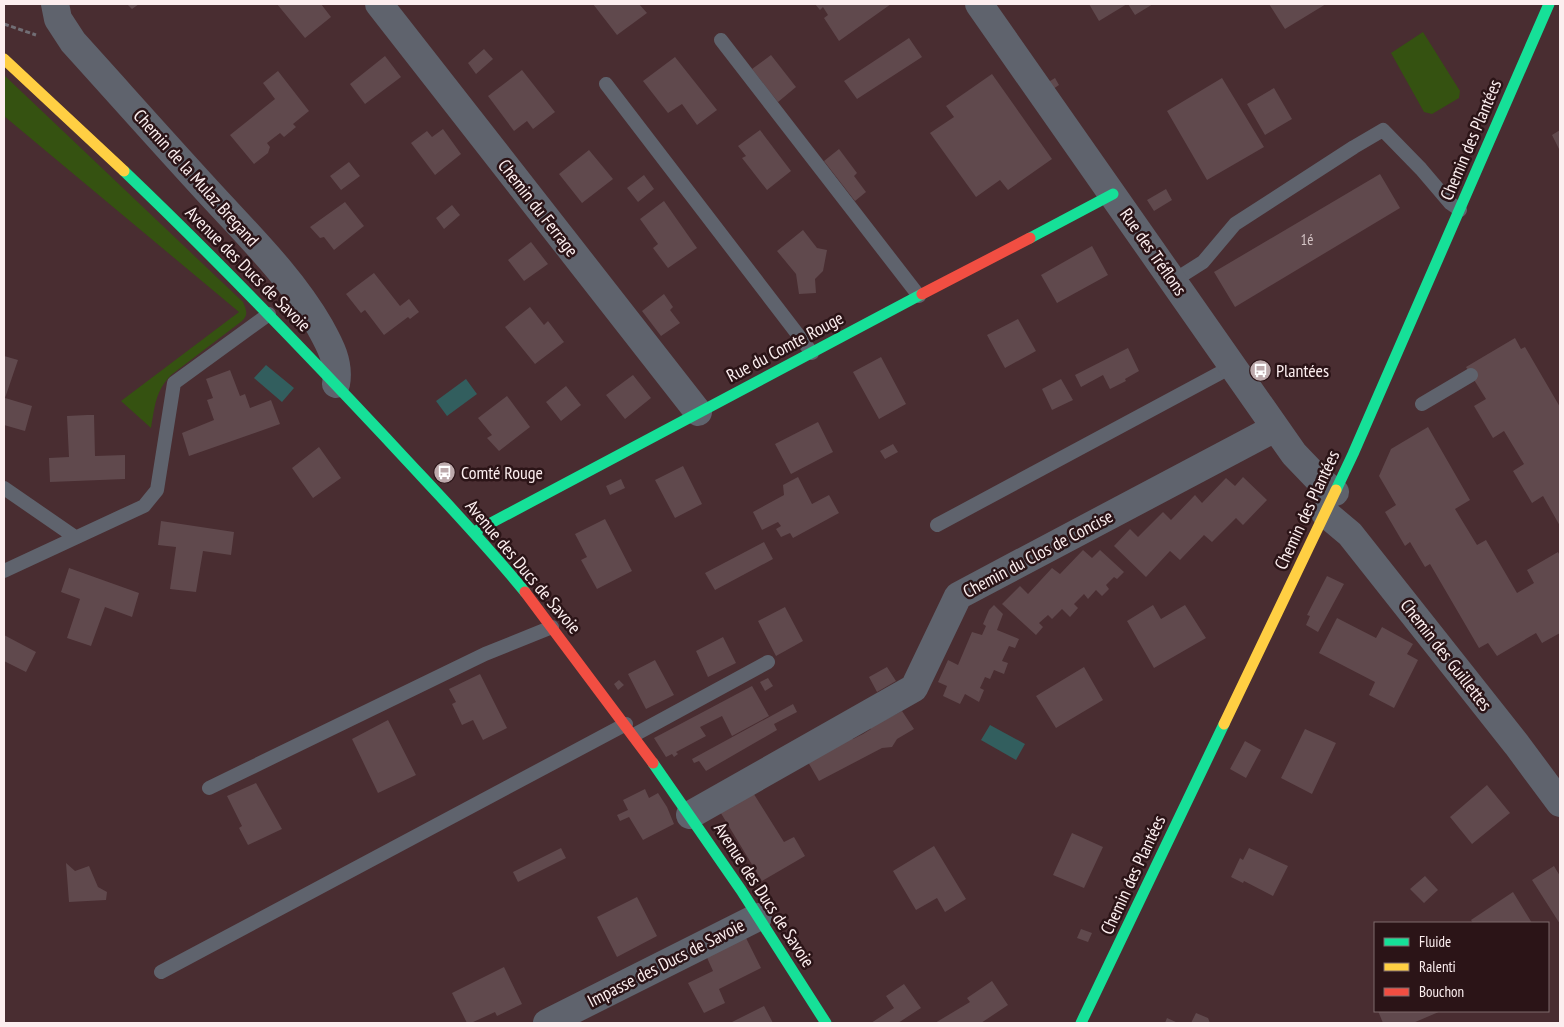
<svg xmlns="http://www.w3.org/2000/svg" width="1564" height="1027" font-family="'PT Sans Narrow',sans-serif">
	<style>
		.green { fill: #355211 }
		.water { fill: #325e5e }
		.building { fill: #60494d }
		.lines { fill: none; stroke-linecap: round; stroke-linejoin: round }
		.path { stroke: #716e75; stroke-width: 3; stroke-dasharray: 5 2.5; stroke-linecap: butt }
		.lane { stroke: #5f636d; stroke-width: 14 }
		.street { stroke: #5f636d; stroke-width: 28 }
		.fast { stroke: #16e098; stroke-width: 11 }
		.slow { stroke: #ffcf43; stroke-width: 11 }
		.jam { stroke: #f24e42; stroke-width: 11 }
		.labels { text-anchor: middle; stroke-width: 5; stroke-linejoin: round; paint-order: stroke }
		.number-label { font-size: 15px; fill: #d5c5c6 }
		.street-label { font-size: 18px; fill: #fceeef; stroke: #2b1417 }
		.poi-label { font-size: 18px; fill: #fceeef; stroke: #2b1417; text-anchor: start }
	</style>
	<rect width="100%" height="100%" fill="#492d31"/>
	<path class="green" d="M1423,32L1460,91L1459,98L1432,114L1424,112L1391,53Z
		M4,75L243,302C246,310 249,314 242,321L171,375C155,392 155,406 151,428L121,401L239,312L4,116Z"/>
	<path class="water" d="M266,365L294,388L282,402L254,378Z
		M466,379L477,394L447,416L436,401Z
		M990,725L1025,744L1016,760L981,740Z"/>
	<path class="building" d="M127,4H139L132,9Z
		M277,4H321L331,17L305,38Z
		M593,4H639L647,13L617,35Z
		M815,4H891L839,41L824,18L828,15L823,7L820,10Z
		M1089,4H1127L1099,21Z
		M1128,4H1153L1135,15Z
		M1269,4H1326L1285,29Z
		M909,38L922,57L857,99L844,81Z
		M484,49L493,59L476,74L468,63Z
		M771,55L796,87L778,102L752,69Z
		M385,56L401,77L365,104L350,84Z
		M675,57L717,110L697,125L682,104L668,113L643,81Z
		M522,70L555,112L533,129L527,121L514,131L488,96Z
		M278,71L309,111L293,124L296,127L284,137L280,133L267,143L270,147L268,153L254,164L230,135L275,99L263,83Z
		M992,74L1052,159L1008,190L1000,180L976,197L930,133L954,117L946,106Z
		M1055,78L1059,85L1050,91L1045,84Z
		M1222,78L1264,147L1207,180L1167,111Z
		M1274,88L1292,119L1265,135L1247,104Z
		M443,129L461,154L435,175L411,143L427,131L432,137Z
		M760,130L791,171L767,190L742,158L746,156L738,146Z
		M1560,130V151L1552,135Z
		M839,149L857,173L854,176L866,192L855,201L824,161Z
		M589,150L613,179L582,203L559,174Z
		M349,162L360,176L341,190L330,176Z
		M1380,174L1400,208L1235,307L1214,272Z
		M644,175L654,189L638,202L627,188Z
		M1166,189L1172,200L1154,211L1147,200Z
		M664,201L697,248L668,268L653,248L658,244L640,219Z
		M345,202L364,226L334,250L324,237L320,238L310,227Z
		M452,205L460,215L444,229L436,218Z
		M803,230L817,248L827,250L823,271L815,279L816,293L799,294L796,274L777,251Z
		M531,242L548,264L524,281L508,260Z
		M1092,246L1108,275L1057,303L1041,275Z
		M374,273L400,306L409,299L419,312L410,319L408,317L384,335L365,310L361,313L346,294Z
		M664,294L673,307L670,310L680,323L661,336L642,311Z
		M530,307L544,325L548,321L564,342L535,364L505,327Z
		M1018,319L1036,351L1005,368L987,335Z
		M1515,338L1521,349L1525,347L1560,407V526L1543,496L1532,503L1513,471L1524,464L1504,431L1493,438L1474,406L1486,399L1466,367Z
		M1128,348L1139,371L1125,379L1126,381L1110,389L1103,375L1081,387L1075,375Z
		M4,356L18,360L5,398L32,406L25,431L4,425Z
		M881,357L906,404L879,419L853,372Z
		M230,370L240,396L245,394L250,408L271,400L280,424L189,456L182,433L214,420L207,400L213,398L206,379Z
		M633,375L651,398L625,419L606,395Z
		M1061,379L1073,400L1052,410L1042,389Z
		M566,386L581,405L561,421L546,402Z
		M507,396L530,427L499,451L487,438L492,435L478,418Z
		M87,415H94L95,456L125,455V479L50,482L49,458L69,457L67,416Z
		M818,422L833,452L791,474L775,444Z
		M1428,427L1470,500L1455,509L1477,545L1486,540L1517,593L1534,583L1527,570L1558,552L1560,556V633L1542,643L1536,633L1497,656L1488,643L1479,648L1430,564L1425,567L1410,542L1405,546L1385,512L1396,505L1379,476L1391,449Z
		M893,444L898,452L885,459L880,451Z
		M319,447L341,478L313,498L292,468Z
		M683,466L702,504L675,518L655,480Z
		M798,477L812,504L829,495L839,513L793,538L790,533L781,537L776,529L781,526L778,522L762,530L753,512L784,495L783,485Z
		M1243,477L1267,500L1243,525L1236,518L1212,542L1204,535L1180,560L1170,551L1146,577L1114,546L1130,529L1138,537L1163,512L1171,520L1195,495L1202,503L1226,478L1235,486Z
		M621,479L625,488L610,495L606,486Z
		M605,519L632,571L597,589L581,560L587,557L575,534Z
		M161,521L234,532L231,555L203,551L196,592L170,589L176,547L158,545Z
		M764,542L773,559L715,590L705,573Z
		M1083,550L1092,558L1100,550L1124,572L1117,579L1114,577L1106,585L1109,589L1102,596L1096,590L1088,599L1084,594L1074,604L1078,608L1070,617L1062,609L1052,619L1048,615L1039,623L1043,627L1036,635L1002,604L1020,586L1028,594L1052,568L1060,574Z
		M69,568L139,593L132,617L105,607L91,646L67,638L80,599L61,592Z
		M1327,576L1344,584L1318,632L1306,625L1310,616L1307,615Z
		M994,605L1003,614L997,630L1019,639L1015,648L1009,646L1002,661L1008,663L1004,674L994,670L990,679L985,677L980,688L984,690L979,702L965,694L960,704L943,696L947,686L938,682L948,660L958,665L972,632L982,635L986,626L983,624L989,610Z
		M1153,605L1161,619L1185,605L1206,638L1154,668L1127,621Z
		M785,607L803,641L776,656L758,621Z
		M1337,618L1376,638L1382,627L1413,644L1407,654L1418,660L1394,708L1369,695L1375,682L1319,653Z
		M4,635L36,652L26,672L4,661Z
		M723,637L736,663L708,677L696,651Z
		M655,660L674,695L646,709L628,674Z
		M887,667L896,681L877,692L869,677Z
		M1084,667L1103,700L1056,728L1036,696Z
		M480,674L507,728L483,740L473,720L462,725L452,704L456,702L449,689Z
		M768,678L773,686L765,691L760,682Z
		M619,680L624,685L618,690L614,684Z
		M752,686L769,716L732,736L722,716L700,727L706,736L676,752L678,754L674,757L672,754L666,757L654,738Z
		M793,704L797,712L774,724L777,730L706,771L699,761L694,763L692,759Z
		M902,711L914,729L897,739L892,747L882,748L819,781L808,762L852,738L853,739L863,734L871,729V727Z
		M388,720L416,775L378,793L352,739Z
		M1305,729L1336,743L1312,794L1281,778Z
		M1245,741L1261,750L1246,778L1230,769Z
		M256,783L282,829L248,845L239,828L242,826L227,796Z
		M1487,785L1510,813L1472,844L1450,817Z
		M645,789L649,798L658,793L667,807L674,824L643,840L629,817L620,821L617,815L628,810L623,800Z
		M752,791L784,842L794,837L805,856L762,881L719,810Z
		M1072,833L1103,847L1084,888L1053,875Z
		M934,846L966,899L945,912L937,898L916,910L893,871Z
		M561,848L566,858L518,882L513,872Z
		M1249,848L1288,866L1273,896L1244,881L1243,883L1231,877L1240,858L1243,860Z
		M66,863L75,871L89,866L98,887L107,892L106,900L69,902Z
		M1554,866L1560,876V924L1532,880Z
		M1425,876L1438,890L1424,903L1410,889Z
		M1513,892L1532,923H1473L1471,920Z
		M637,897L657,936L617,957L597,917Z
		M1081,929L1092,933L1088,942L1077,938Z
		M743,932L761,968L719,989L725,1003L704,1013L688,983L713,971L704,951Z
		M504,967L522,1004L497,1016L495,1012L471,1023H467L452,993Z
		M992,981L1008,1005L981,1023H935L970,1002L967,998Z
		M904,984L921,1008L898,1023H871L894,1008L886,996Z
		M764,1006L773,1023H730Z
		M1378,1011H1441L1413,1023H1383Z
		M1196,1013L1208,1018L1210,1023H1191Z
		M1167,1018L1178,1023H1165Z"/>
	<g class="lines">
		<path class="path" d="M4,24L36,35"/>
		<path class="lane" d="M721,40L919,296
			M606,84L812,353
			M1173,281L1203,262L1235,224L1354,147L1383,130L1421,169L1450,203L1460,210
			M1422,404L1471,375
			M4,488L75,537
			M937,525L1233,366
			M4,571L144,506L157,490L174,383L269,314
			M634,735L768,662
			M209,788L485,654L552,627
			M161,972L626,724"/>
		<path class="street" d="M55,4L58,19L73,42C121,95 168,148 216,200C253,240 293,280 320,327C330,345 340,363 336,384
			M379,4L698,412
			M979,4L1294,454L1318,479L1335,492
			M1325,513L1350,534L1517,745L1560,803
			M690,815L914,688L958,596L1275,428
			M547,1023L758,917"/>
		<path class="fast" d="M124,171C214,257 301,347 386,438C433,489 482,539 525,592
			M1030,238L1113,194
			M1336,490L1353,454L1549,4
			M474,532L922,294
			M653,763L741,890L826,1023
			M1081,1023L1224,724"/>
		<path class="slow" d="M4,59L124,171
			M1224,724L1336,490"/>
		<path class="jam" d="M922,294L1030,238
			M525,592L653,763"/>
	</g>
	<defs>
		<symbol id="bus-disc" viewBox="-11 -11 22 22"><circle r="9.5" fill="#bdaaac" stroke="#2b1417"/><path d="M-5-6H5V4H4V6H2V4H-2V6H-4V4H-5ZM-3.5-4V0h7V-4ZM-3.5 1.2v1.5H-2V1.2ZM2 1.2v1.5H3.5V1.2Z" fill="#fff"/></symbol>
	</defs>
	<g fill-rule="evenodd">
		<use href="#bus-disc" x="1248" y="358" width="25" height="25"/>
		<use href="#bus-disc" x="432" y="460" width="25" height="25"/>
	</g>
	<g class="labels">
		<g class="number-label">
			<text x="1307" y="245">1é</text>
		</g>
		<g class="street-label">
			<text transform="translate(1471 140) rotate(-67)" y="6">Chemin des Plantées</text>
			<text transform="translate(196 178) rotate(48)" y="6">Chemin de la Mulaz Bregand</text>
			<text transform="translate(538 208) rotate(52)" y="6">Chemin du Ferrage</text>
			<text transform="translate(1153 252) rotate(55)" y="6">Rue des Tréflons</text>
			<text transform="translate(248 269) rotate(45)" y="6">Avenue des Ducs de Savoie</text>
			<text transform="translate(785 347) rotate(-28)" y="6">Rue du Comte Rouge</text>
			<text transform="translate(1307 510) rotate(-65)" y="6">Chemin des Plantées</text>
			<text transform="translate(1038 554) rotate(-28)" y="6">Chemin du Clos de Concise</text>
			<text transform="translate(523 567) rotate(50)" y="6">Avenue des Ducs de Savoie</text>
			<text transform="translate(1446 655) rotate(52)" y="6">Chemin des Guillettes</text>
			<text transform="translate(1133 875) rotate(-65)" y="6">Chemin des Plantées</text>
			<text transform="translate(764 895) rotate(57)" y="6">Avenue des Ducs de Savoie</text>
			<text transform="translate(666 963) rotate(-27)" y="6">Impasse des Ducs de Savoie</text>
		</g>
		<g class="poi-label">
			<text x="1276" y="377">Plantées</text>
			<text x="461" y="479">Comté Rouge</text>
		</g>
	</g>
	<rect width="1564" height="1027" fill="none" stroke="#fceeef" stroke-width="10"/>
	<rect x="1374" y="922" width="175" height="90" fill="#2b1417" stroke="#7f6b6d"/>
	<rect x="1384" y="938" width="25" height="8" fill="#16e098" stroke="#7f6b6d"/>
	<text x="1419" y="947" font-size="15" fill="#fceeef">Fluide</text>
	<rect x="1384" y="963" width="25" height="8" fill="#ffcf43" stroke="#7f6b6d"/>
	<text x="1419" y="972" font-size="15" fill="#fceeef">Ralenti</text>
	<rect x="1384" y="988" width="25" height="8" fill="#f24e42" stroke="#7f6b6d"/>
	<text x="1419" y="997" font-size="15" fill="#fceeef">Bouchon</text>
</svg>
